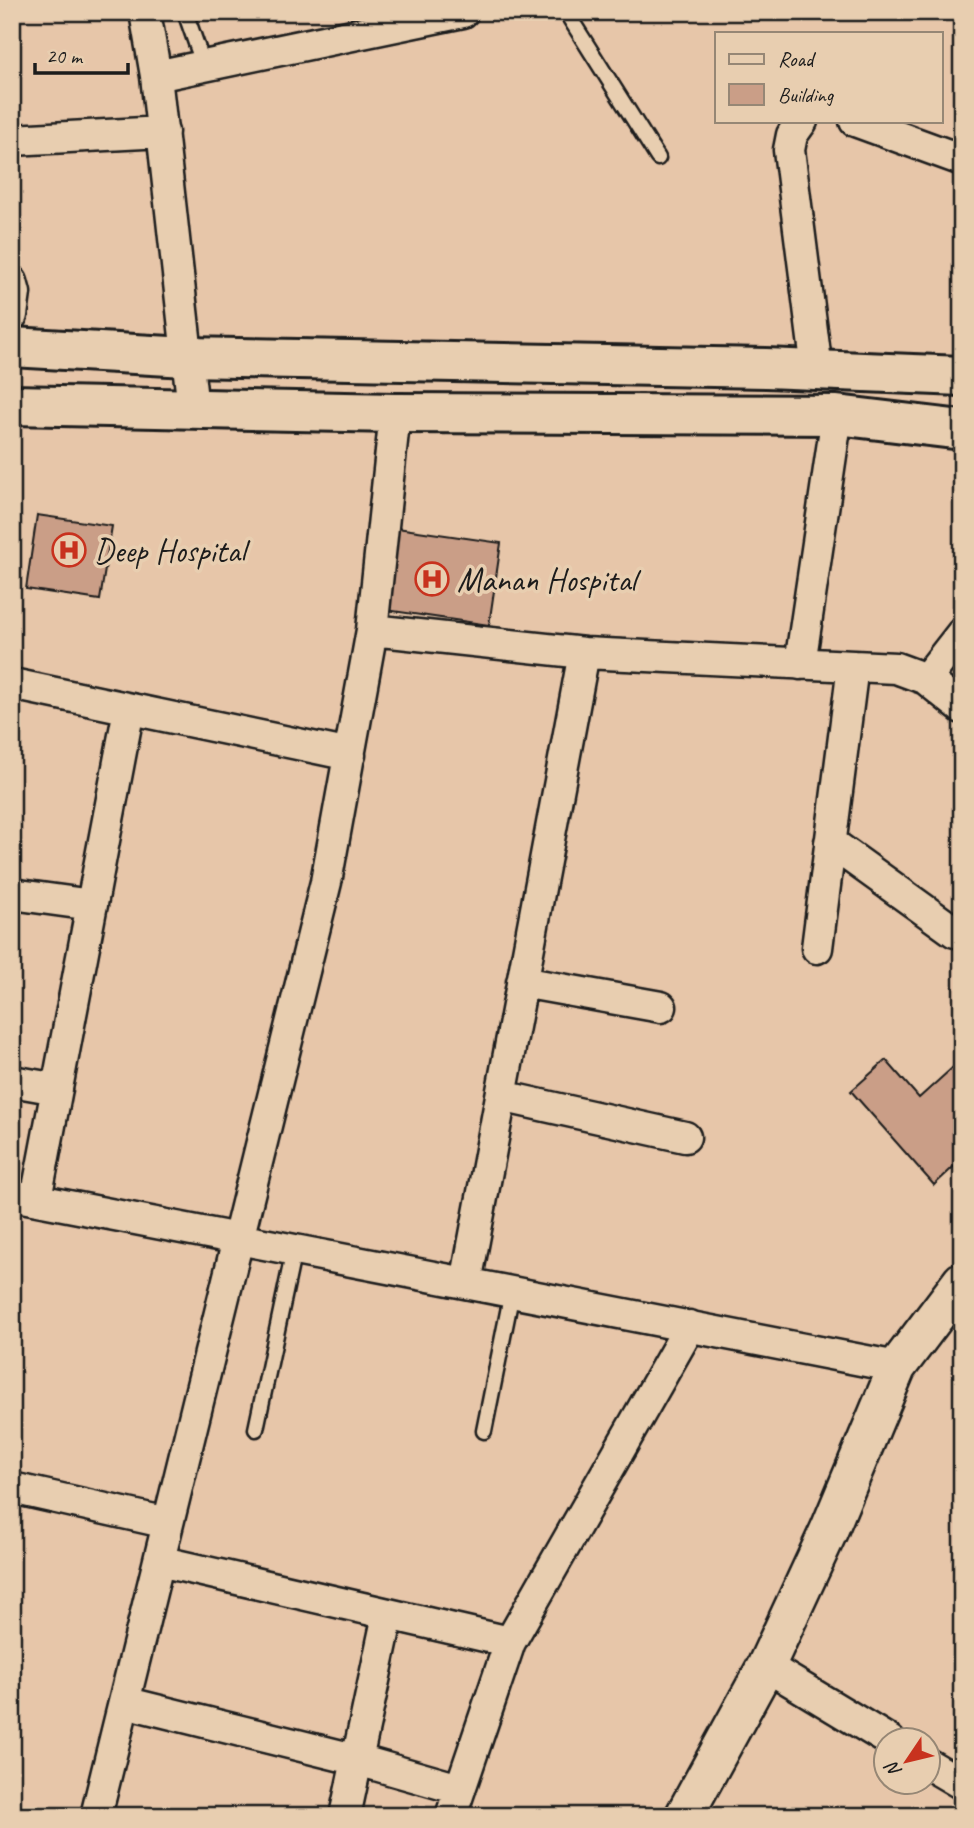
<svg xmlns="http://www.w3.org/2000/svg" width="974" height="1828" font-family="Caveat,sans-serif">
	<style>
		.building { fill: #ca9e87; stroke: #1c1c1c; stroke-width: 2 }
		.lines { fill: none; stroke-linecap: round; stroke-linejoin: round }
		.service-casing { stroke: #1c1c1c; stroke-width: 19 }
		.minor-casing { stroke: #1c1c1c; stroke-width: 35 }
		.tertiary-casing { stroke: #1c1c1c; stroke-width: 42 }
		.primary-casing { stroke: #1c1c1c; stroke-width: 44 }
		.service { stroke: #e8ceb0; stroke-width: 14 }
		.minor { stroke: #e8ceb0; stroke-width: 30 }
		.tertiary { stroke: #e8ceb0; stroke-width: 37 }
		.primary { stroke: #e8ceb0; stroke-width: 38 }
		.labels { text-anchor: middle; stroke-width: 7; stroke-linejoin: round; paint-order: stroke }
		.poi-label { font-size: 33px; fill: #1c1c1c; stroke: #e8ceb0; text-anchor: start }
	</style>
	<rect width="100%" height="100%" fill="#e7c6a9"/>
	<filter id="ink" filterUnits="userSpaceOnUse"><feTurbulence type="fractalNoise" baseFrequency=".0143" numOctaves="2"/><feDisplacementMap in="SourceGraphic" scale="14" xChannelSelector="R" yChannelSelector="G"/><feConvolveMatrix kernelMatrix="1 2 1 2 8 2 1 2 1" color-interpolation-filters="sRGB"/></filter>
	<g filter="url(#ink)">
		<path class="building" d="M37,515L112,526L100,600L26,589Z
			M397,528L501,543L489,625L386,610Z
			M962,1059V1159L934,1185L851,1091L886,1060L919,1098Z"/>
		<g class="lines">
			<defs>
				<path id="service" d="M185,12L204,66
					M566,12L658,158
					M256,1429L294,1250
					M484,1431L512,1292"/>
				<path id="minor" d="M145,12L156,76L193,409
					M156,76L463,12
					M802,121L792,135L789,150L817,370
					M855,121L962,160
					M12,140L163,132
					M12,282L15,293L12,315
					M372,630L584,653L896,668L926,679L962,708
					M800,664L837,415
					M926,679L962,633
					M12,684L350,755
					M830,842L955,932L962,933
					M12,894L92,905
					M817,948L853,666
					M522,982L661,1007
					M12,1081L57,1089
					M501,1096L685,1137
					M12,1195L897,1367
					M36,1199L129,709
					M466,1283L584,653
					M12,1488L168,1523
					M159,1561L510,1642
					M766,1666L890,1741
					M124,1702L358,1760L459,1789
					M928,1764L962,1784
					M96,1816L326,882L372,630L395,413
					M345,1816L388,1615
					M451,1816L510,1642L690,1326"/>
				<path id="tertiary" d="M684,1816L766,1666L829,1530L897,1367L962,1281"/>
				<path id="primary" d="M12,347L187,357L766,368L962,376
					M12,405L395,413L837,415L962,430"/>
			</defs>
			<use href="#service" class="service-casing"/>
			<use href="#minor" class="minor-casing"/>
			<use href="#tertiary" class="tertiary-casing"/>
			<use href="#primary" class="primary-casing"/>
			<use href="#service" class="service"/>
			<use href="#minor" class="minor"/>
			<use href="#tertiary" class="tertiary"/>
			<use href="#primary" class="primary"/>
		</g>
	</g>
	<defs>
		<symbol id="hospital-ring" viewBox="-11 -11 22 22"><circle r="9.5" fill="#e8ceb0" stroke="#c8321e" stroke-width="1.5"/><path d="M-5-5h3v3.5h4V-5h3V5h-3V1.5h-4V5h-3Z" fill="#c8321e"/></symbol>
	</defs>
	<g fill-rule="evenodd">
		<use href="#hospital-ring" x="50" y="531" width="38" height="38"/>
		<use href="#hospital-ring" x="413" y="560" width="38" height="38"/>
	</g>
	<g class="labels">
		<g class="poi-label">
			<text x="94" y="562">Deep Hospital</text>
			<text x="457" y="591">Manan Hospital</text>
		</g>
	</g>
	<rect width="974" height="1828" fill="none" stroke="#e8ceb0" stroke-width="42"/>
	<rect x="21" y="21" width="932" height="1786" fill="none" stroke="#1c1c1c" stroke-width="2.5" filter="url(#ink)"/>
	<rect x="715" y="32" width="228" height="91" fill="#e8ceb0" stroke="#968775" stroke-width="2"/>
	<rect x="729" y="54" width="35" height="10" fill="#e8ceb0" stroke="#968775" stroke-width="2"/>
	<text x="778" y="66" font-size="21" fill="#1c1c1c">Road</text>
	<rect x="729" y="84" width="35" height="21" fill="#ca9e87" stroke="#968775" stroke-width="2"/>
	<text x="778" y="102" font-size="21" fill="#1c1c1c">Building</text>
	<g transform="translate(907 1761) rotate(235)"><circle r="33" fill="#e8ceb0" stroke="#968775" stroke-width="2"/>
	<path d="M0-5L12 26L0 18L-12 26Z" fill="#c8321e"/>
	<text y="-10" font-size="19" font-weight="bold" text-anchor="middle" fill="#1c1c1c">N</text>
	</g>
	<path d="M35 63v10h93v-10" fill="none" stroke="#1c1c1c" stroke-width="3.5"/>
	<text x="46" y="63" font-size="21" fill="#1c1c1c" stroke="#e8ceb0" stroke-width="5" paint-order="stroke">20 m</text>
</svg>
